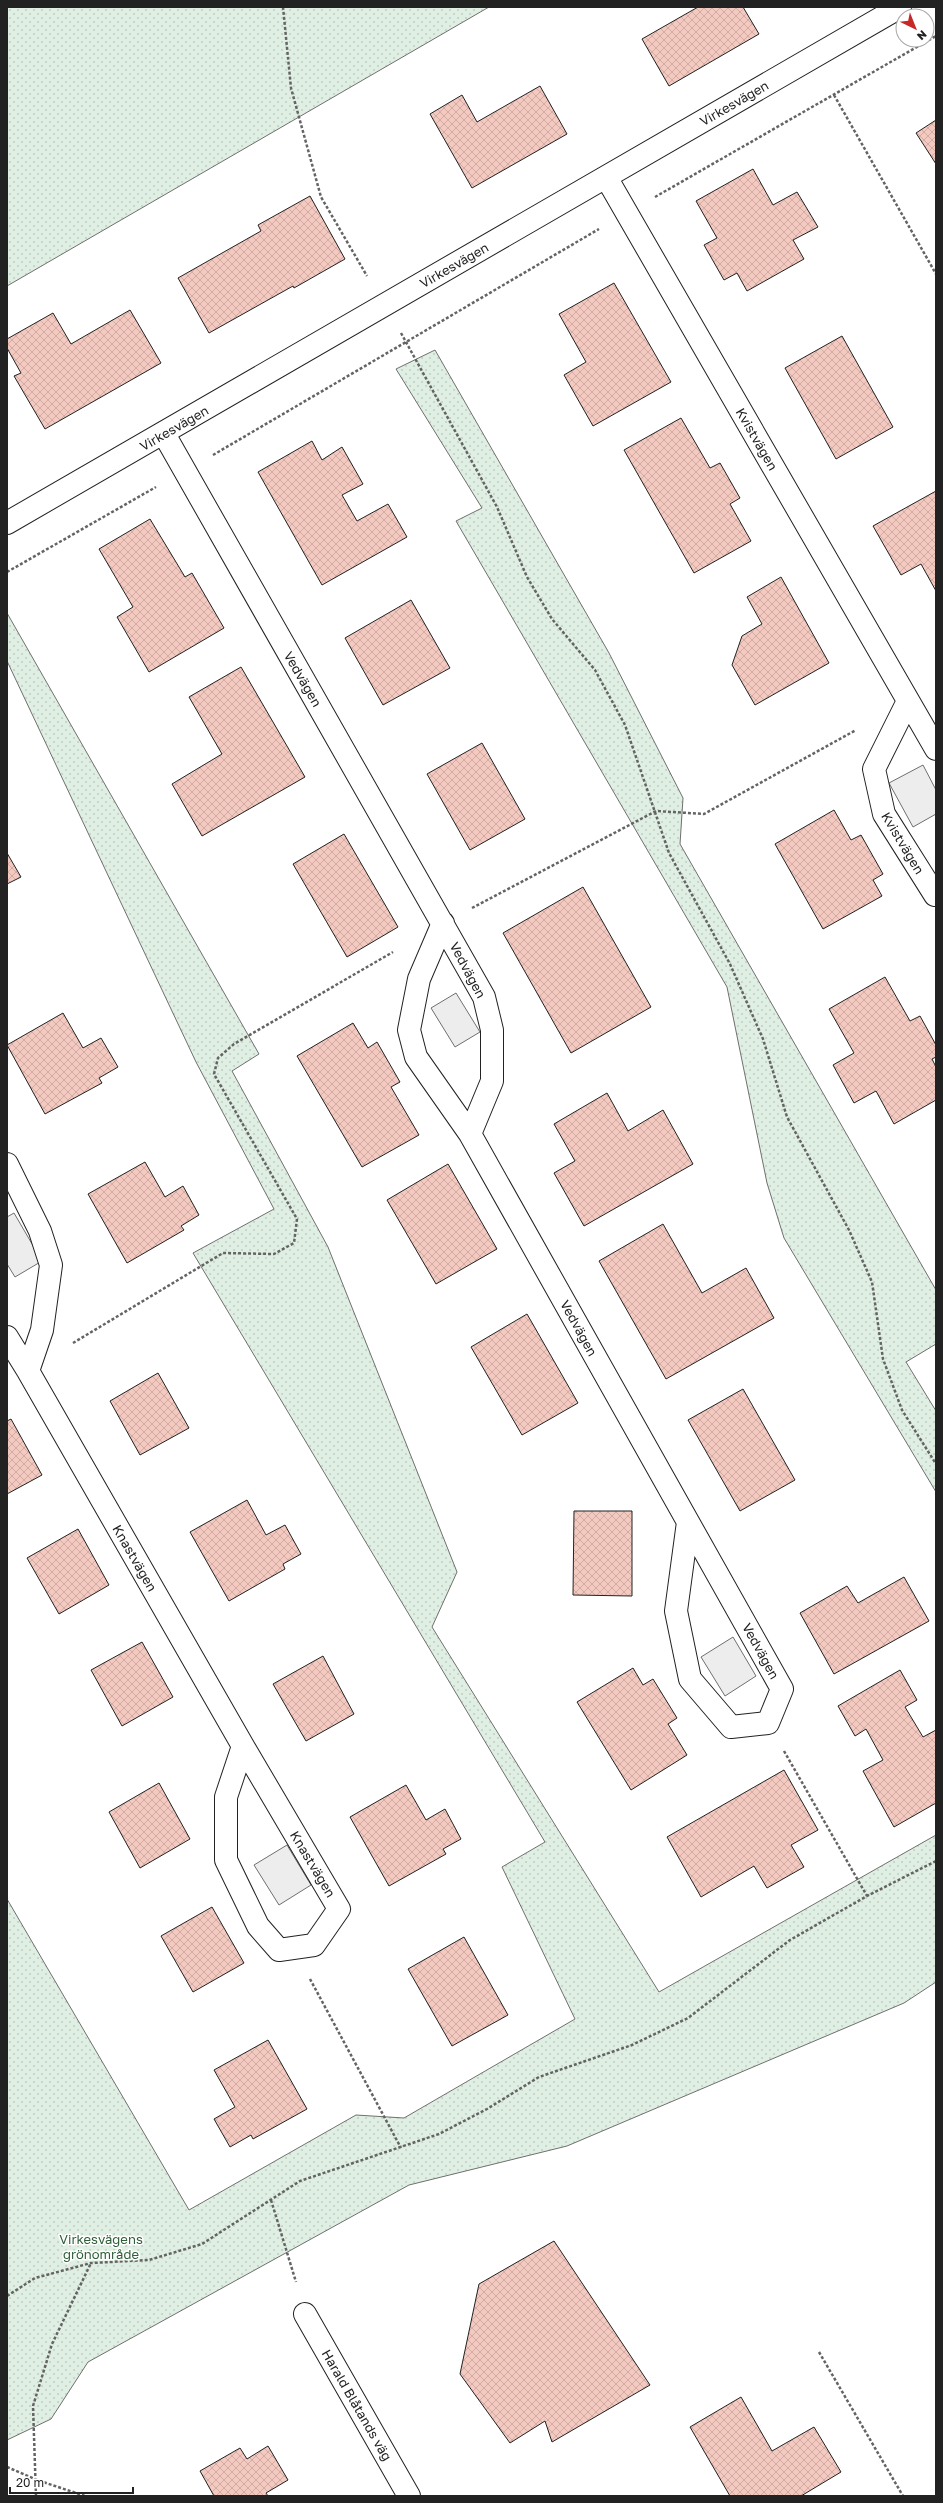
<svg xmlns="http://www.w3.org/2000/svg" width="943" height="2503" font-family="'Golos Text',sans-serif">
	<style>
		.park { fill: url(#park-dots); stroke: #6f6f6f }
		.parking { fill: #ededed; stroke: #6f6f6f }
		.building { fill: url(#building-cross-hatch); stroke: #222 }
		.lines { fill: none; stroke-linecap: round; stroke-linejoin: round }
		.street-casing { stroke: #222; stroke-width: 24 }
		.path { stroke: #646464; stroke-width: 2.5; stroke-dasharray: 3 2; stroke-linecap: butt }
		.street { stroke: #fff; stroke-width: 22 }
		.labels { text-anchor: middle; stroke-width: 3; stroke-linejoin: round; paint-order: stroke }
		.street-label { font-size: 13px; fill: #222; stroke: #fff }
		.park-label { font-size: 13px; fill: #2f5e38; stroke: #fff }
	</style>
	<defs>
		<pattern id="park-dots" width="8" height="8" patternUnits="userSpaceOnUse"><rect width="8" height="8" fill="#e0efe3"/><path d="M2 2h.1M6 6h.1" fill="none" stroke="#c0cdc2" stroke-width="1.8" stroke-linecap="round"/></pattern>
		<pattern id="building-cross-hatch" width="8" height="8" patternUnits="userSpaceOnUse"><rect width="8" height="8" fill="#f3c9c0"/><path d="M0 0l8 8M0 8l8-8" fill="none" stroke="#d0aca5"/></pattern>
	</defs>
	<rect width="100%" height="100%" fill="#fff"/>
	<path class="park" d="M7,7H489L7,286Z
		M435,350L609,653L683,798L680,844L936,1290V1344L906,1362L936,1411V1492L784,1238L767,1183L727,987L456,521L482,508L396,369Z
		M7,613L259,1054L232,1071L328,1247L457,1572L432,1627L659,1992L936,1835V1982L904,2003L567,2146L409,2185L88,2362L51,2419L7,2440V1899L189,2210L356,2115L404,2118L575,2019L502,1867L545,1842L193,1253L274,1209L196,1062L7,661Z"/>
	<path class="parking" d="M923,765L936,790V814L913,827L889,783Z
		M456,993L480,1032L455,1047L431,1008Z
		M14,1213L42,1261L15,1277L7,1264V1217Z
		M733,1637L756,1676L725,1696L701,1657Z
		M287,1845L311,1885L279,1905L254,1865Z"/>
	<path class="building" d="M698,7H743L759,34L669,86L642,39Z
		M540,86L567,134L472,188L430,114L462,95L477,122Z
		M936,120V164L916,133Z
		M753,169L773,205L797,192L818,227L793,240L804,259L747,291L737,273L724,280L704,245L717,238L696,201Z
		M310,196L345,259L294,288L293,286L209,333L178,278L261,231L258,225Z
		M614,283L671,382L593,426L564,375L586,362L559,314Z
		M130,310L161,363L45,429L14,376L21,373L7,348V339L53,313L71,344Z
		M842,336L893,427L836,459L785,368Z
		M681,418L710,468L720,463L740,498L730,504L751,541L694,573L624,450Z
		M312,441L322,460L342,447L363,484L342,495L357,521L388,504L407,537L322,585L258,472Z
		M936,491V591L921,564L901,575L873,526Z
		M150,519L185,577L192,573L224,628L149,672L117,617L133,607L99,549Z
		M781,577L829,663L755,705L732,665L742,636L762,624L747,597Z
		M411,600L450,668L383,705L345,638Z
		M241,667L305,777L202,836L172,784L222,754L189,697Z
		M482,743L525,819L470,850L427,774Z
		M834,810L851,840L861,835L883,874L873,880L882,896L823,929L775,844Z
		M344,834L398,927L347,957L293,864Z
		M7,853L21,877L7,884Z
		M583,887L651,1007L571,1053L503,933Z
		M885,977L910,1021L920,1016L936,1045V1057L932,1059L936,1067V1100L894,1124L876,1091L854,1103L833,1065L854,1053L829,1009Z
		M63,1013L83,1048L101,1038L118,1067L99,1078L102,1083L45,1114L7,1045Z
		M353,1023L368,1048L377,1042L400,1082L391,1087L419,1135L362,1167L297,1056Z
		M607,1093L628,1131L663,1110L693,1164L584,1226L554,1173L575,1161L554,1124Z
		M145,1162L165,1197L183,1186L199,1215L181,1226L184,1230L127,1263L88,1194Z
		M448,1164L497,1249L436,1284L387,1200Z
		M663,1224L702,1293L746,1268L774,1318L666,1379L599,1261Z
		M527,1314L578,1403L522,1435L471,1347Z
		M158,1373L189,1428L140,1455L110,1401Z
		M743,1389L795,1480L740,1511L688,1420Z
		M11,1419L42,1475L7,1494V1421Z
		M247,1500L266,1535L285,1525L301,1554L283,1564L285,1569L229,1601L190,1532Z
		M574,1511H632V1596L573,1595Z
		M78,1529L109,1585L59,1614L27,1558Z
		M904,1577L929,1621L834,1674L800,1613L847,1586L858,1603Z
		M142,1642L173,1697L122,1726L91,1670Z
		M323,1656L354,1714L306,1741L273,1684Z
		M633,1668L643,1685L653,1679L677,1718L668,1724L687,1755L631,1790L577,1702Z
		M900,1670L917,1700L905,1707L923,1737L936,1730V1803L894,1827L863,1771L883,1760L866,1729L855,1736L838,1706Z
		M784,1770L818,1830L791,1845L804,1867L767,1888L754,1866L701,1897L667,1837Z
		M159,1783L190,1839L140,1868L109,1812Z
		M406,1785L426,1820L445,1809L461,1839L443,1849L446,1854L389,1886L350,1817Z
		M212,1907L244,1963L193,1992L161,1936Z
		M464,1937L508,2015L452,2046L408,1969Z
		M268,2040L307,2109L253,2139L251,2135L230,2147L214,2119L235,2107L214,2070Z
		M554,2241L650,2385L552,2442L545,2421L510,2443L460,2374L479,2284Z
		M741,2397L772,2451L814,2427L841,2472L801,2496H730L690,2427Z
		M268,2446L288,2480L266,2493L268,2496H214L200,2471L240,2448L247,2459Z"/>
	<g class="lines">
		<defs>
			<path id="street" d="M606,177L936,749
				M164,434L484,997L492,1030V1081L470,1134L782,1689L768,1723L731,1727L690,1679L676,1611L688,1522
				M7,523L900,7
				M908,701L874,769L884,814L935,895
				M443,923L419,979L409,1030L416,1057L470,1134
				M7,1164L40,1231L51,1265L42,1330L28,1371L243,1746L339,1909L314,1945L279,1950L258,1926L226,1860V1797L243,1746
				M7,1337L28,1371
				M305,2314L409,2496"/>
		</defs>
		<use href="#street" class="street-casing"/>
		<path class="path" d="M283,7L291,88L321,197L367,276
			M834,95L936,274
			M655,197L936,36
			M401,333L497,507L527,577L552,619L595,670L625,725L669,853L730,964L763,1039L787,1117L849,1230L872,1282L883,1359L902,1410L936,1464
			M213,455L599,229
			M7,572L156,487
			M472,908L656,811L704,814L856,730
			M73,1343L223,1253L274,1254L294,1243L297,1219L214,1074L218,1058L234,1044L393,952
			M784,1751L867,1896
			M310,1979L401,2148
			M271,2200L296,2282
			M7,2296L35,2278L91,2263L149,2260L202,2244L300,2181L439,2134L487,2109L539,2077L632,2045L688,2018L790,1940L867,1896L936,1861
			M819,2352L903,2496
			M7,2467L37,2480L85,2496
			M36,2496L33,2406L52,2344L91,2263"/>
		<use href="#street" class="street"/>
	</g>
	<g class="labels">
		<g class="street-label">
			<text transform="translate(734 103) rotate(-30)" y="5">Virkesvägen</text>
			<text transform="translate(454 265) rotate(-30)" y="5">Virkesvägen</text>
			<text transform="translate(174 428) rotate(-30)" y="5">Virkesvägen</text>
			<text transform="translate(757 439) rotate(60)" y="5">Kvistvägen</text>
			<text transform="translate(303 679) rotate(60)" y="5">Vedvägen</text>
			<text transform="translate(903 843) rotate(59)" y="5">Kvistvägen</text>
			<text transform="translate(468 970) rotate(62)" y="5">Vedvägen</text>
			<text transform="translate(579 1328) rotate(61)" y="5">Vedvägen</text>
			<text transform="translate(135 1558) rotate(60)" y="5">Knastvägen</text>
			<text transform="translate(761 1651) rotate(61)" y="5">Vedvägen</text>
			<text transform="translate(313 1864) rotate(59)" y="5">Knastvägen</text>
			<text transform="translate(357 2405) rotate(60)" y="5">Harald Blåtands väg</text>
		</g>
		<g class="park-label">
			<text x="101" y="2244">Virkesvägens<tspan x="101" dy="15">grönområde</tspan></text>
		</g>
	</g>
	<rect width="943" height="2503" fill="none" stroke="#222222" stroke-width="16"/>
	<g transform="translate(915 28) rotate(137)"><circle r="19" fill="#ffffff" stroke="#a7a7a7"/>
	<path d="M0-3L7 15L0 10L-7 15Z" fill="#c62828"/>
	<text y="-6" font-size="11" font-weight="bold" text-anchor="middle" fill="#222222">N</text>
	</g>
	<path d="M10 2487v6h123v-6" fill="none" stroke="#222222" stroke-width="2"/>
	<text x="16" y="2487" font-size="12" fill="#222222" stroke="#ffffff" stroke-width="3" paint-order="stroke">20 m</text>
</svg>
